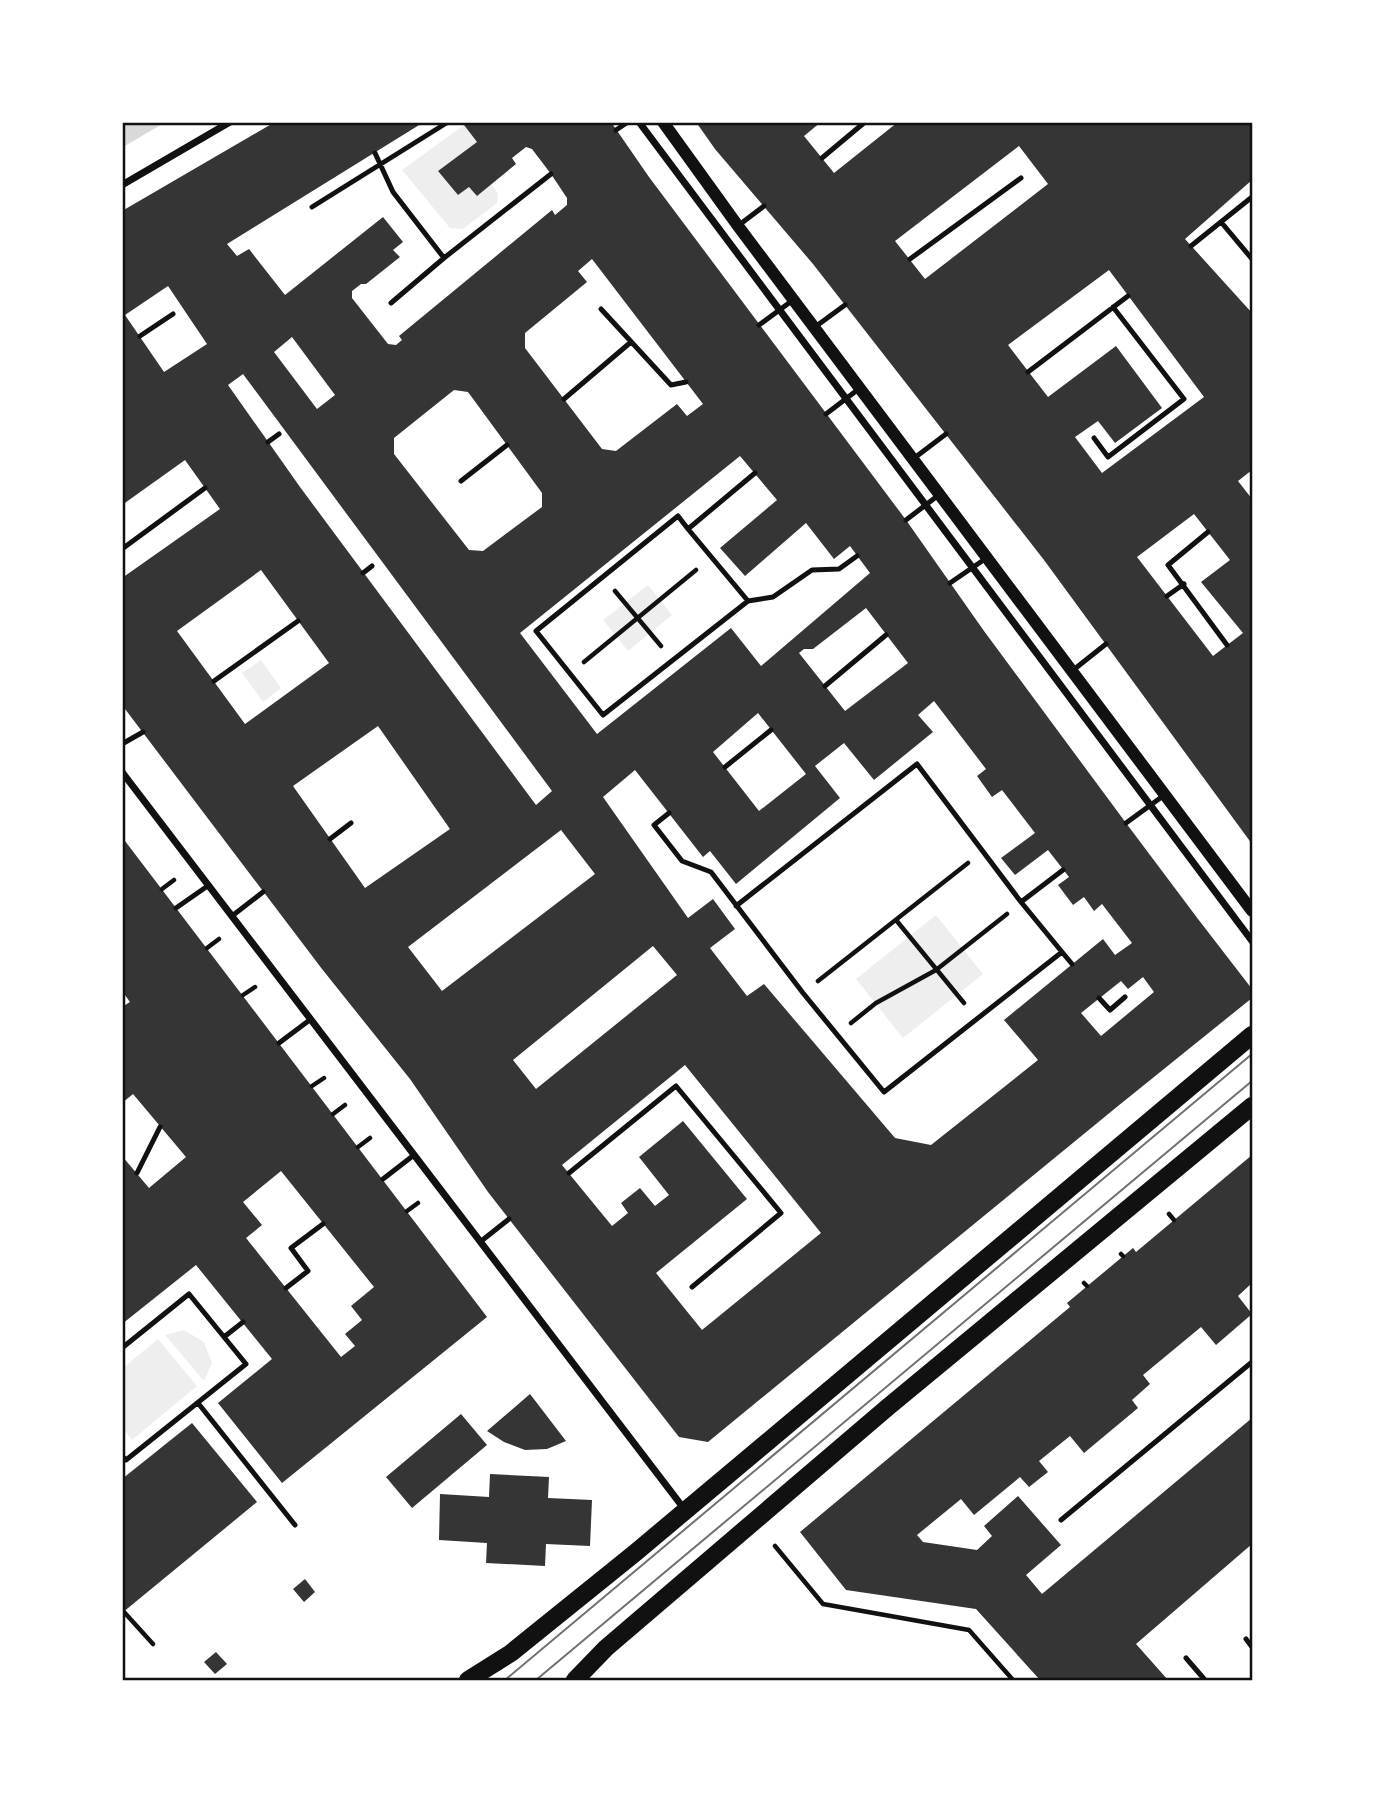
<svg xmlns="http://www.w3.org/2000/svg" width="1375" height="1803" font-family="Arial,sans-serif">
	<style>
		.green { fill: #eee }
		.water { fill: #d9d9d9 }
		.building { fill: #353535; fill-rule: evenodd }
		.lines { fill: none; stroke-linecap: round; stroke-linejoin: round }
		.path { stroke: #111; stroke-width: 4.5 }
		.service { stroke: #111; stroke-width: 5 }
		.minor { stroke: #111; stroke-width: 7 }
		.tertiary { stroke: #111; stroke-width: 12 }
		.primary { stroke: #111; stroke-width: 18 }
		.tram { stroke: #707070; stroke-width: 2 }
		.neatline { fill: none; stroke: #111; stroke-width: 2.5 }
	</style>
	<rect width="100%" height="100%" fill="#fff"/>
	<path class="green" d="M464,125L477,142L438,171L458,195L469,187L477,196L491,184L498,193L497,203L463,229L450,228L402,170Z
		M648,585L672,615L628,651L603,620Z
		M261,660L281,688L263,702L242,673Z
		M936,915L983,974L903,1038L856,979Z
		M184,1330L204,1342L212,1363L204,1381L165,1335Z
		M158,1339L197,1386L132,1440L123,1428V1368Z"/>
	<path class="water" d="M123,122H164V123L123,147Z"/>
	<path class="building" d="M275,122H424L227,244L237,256L249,249L285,295L383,217L403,242L393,250L400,257L366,284H361L352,291V298L388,344L396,345L402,340L399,336L552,210L555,215L567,205V198L551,174L532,149L526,147L512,158L516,164L477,196L469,187L458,195L438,171L477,142L464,125L467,122H611L649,177L906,520L984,631L1126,823L1198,919L1252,989V998L1118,1106L708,1442L679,1437L488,1192L410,1079L322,969L122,705V578L220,509L185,460L122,505V211ZM592,259L703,404L687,416L677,404L616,451L602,449L525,348V333L587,282L578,271ZM168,286L207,344L164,372L125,315ZM292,337L335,395L317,409L274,352ZM243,374L552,791L536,805L300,487L228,385ZM454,390L468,392L542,493V507L483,551L469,550L394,454V438ZM740,456L777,500L720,548L745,576L806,523L834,559L850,546L870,573L761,666L731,628L597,734L520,633ZM261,570L329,663L245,724L177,631ZM866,608L908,663L845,711L799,653L804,649H813ZM934,701L986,769L977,776L992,797L1002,790L1035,833L1001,858L1015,875L1048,850L1069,877L1058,885L1073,905L1084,897L1094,911L1102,904L1132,943L1115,955L1103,939L1004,1020L1038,1060L931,1145L895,1138L764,984L747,996L710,948L735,929L713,899L688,918L603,797L635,770L703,857L710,851L736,884L840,798L815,766L844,743L874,780L933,732L918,715ZM758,713L806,774L759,811L713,752ZM378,726L450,829L365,888L293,786ZM561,830L595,874L442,991L408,947ZM653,946L677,975L536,1089L513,1060ZM1143,977L1154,992L1101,1036L1081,1013L1121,981L1128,989ZM685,1065L821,1233L702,1330L656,1273L747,1199L683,1121L639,1157L669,1195L655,1206L640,1188L621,1203L628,1213L612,1226L562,1165Z
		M696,122H821L804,136L834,173L898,122H1252V180L1185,239L1252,313V470L1238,481L1252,499V844L1044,560L813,264L715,149ZM1019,146L1048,184L925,279L895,241ZM1109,270L1204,397L1102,473L1075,437L1098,421L1115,443L1162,408L1116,346L1048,397L1008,345ZM1194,514L1230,560L1201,582L1243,633L1213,656L1137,557Z
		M122,837L487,1317L282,1483L218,1403L272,1359L196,1265L122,1324V1156L149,1188L186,1157L133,1094L122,1103V1007L130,1002L122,991ZM281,1171L374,1287L351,1306L362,1320L345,1334L355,1346L341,1357L246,1238L262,1225L243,1202Z
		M1252,1155V1283L1238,1296L1252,1314L1216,1345L1201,1327L1143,1375L1150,1384L1132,1400L1138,1408L1084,1453L1070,1436L1039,1461L1048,1472L1029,1487L1020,1477L974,1515L961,1499L917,1535L923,1542L977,1550L992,1536L984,1526L1018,1496L1061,1545L1026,1575L1042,1594L1252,1418V1544L1136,1644L1168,1680H1040L976,1609L846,1590L800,1532L1070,1307L1067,1303L1133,1248L1136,1252Z
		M530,1394L566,1441L547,1449L525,1450L504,1442L487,1431Z
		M461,1414L487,1445L412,1508L386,1477Z
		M192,1423L257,1502L122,1613V1479Z
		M490,1474L549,1477L548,1498L592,1500L590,1546L546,1544L545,1566L486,1563L487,1543L439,1540L440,1494L489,1497Z
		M305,1579L315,1592L304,1602L293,1589Z
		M216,1652L227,1664L215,1674L204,1662Z"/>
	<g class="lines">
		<path class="path" d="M615,591L661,646
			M584,662L696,570
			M162,889L174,880
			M896,920L964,1003
			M207,948L219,939
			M818,981L968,863
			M243,995L255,987
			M851,1023L876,1003L936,970L1007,914
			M312,1086L324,1078
			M333,1114L345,1105
			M358,1147L370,1138
			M407,1211L418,1203
			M1169,1214L1174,1220
			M1121,1254L1123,1256
			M1084,1283L1087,1286
			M775,1546L823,1604L969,1630L1013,1680
			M124,1612L153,1644"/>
		<path class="service" d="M616,130L628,122
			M375,153L393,192L444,258
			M822,158L865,122
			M312,207L448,122
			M1221,222L1252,259
			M739,225L764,206
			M1191,246L1252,197
			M910,259L1021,178
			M391,303L444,258L551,174
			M601,309L671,385L686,382
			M759,325L793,300
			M815,327L845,305
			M140,336L173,314
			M1028,372L1128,296
			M564,399L631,342
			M826,414L860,388
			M1094,438L1108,457L1184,399L1113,307
			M268,442L279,434
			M913,459L946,434
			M755,473L688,529L678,516L536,631L603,715L748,601L773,597L812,570L839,569L857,556
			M461,481L507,445
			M906,520L940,494
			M688,529L748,601
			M1208,532L1168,565L1227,645
			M122,549L205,488
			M363,573L372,566
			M950,583L985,559
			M1167,596L1184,584
			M1072,671L1106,644
			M214,681L298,621
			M825,686L886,635
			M122,744L143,732
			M725,767L771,730
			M669,813L654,825L682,861L711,872L803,993L884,1092L1062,952L1021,902L917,764L736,906
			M1126,823L1163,796
			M330,839L351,823
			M1021,902L1063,870
			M176,908L209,885
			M232,916L263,892
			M1062,952L1072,964
			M1099,998L1110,1010L1125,997
			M279,1043L311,1019
			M137,1173L160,1127
			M569,1173L676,1086L781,1213L692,1287
			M383,1179L414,1155
			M480,1242L509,1219
			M286,1288L308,1271L291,1248L323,1224
			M224,1337L243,1322
			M122,1348L189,1294L246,1364L126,1460L122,1456
			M198,1403L295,1525
			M1061,1520L1252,1362
			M1246,1639L1252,1647
			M1186,1658L1205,1680"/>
		<path class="minor" d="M639,122L1252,941
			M122,185L230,122
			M122,772L685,1510"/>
		<path class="tertiary" d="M663,122L738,226L1252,911"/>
		<path class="primary" d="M468,1680L511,1653L635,1553L1252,1035
			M575,1680L606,1648L888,1407L1252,1106"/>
		<path class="tram" d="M505,1680L1252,1054
			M536,1680L1252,1081"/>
	</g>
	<rect width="1375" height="1803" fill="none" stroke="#ffffff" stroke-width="248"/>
	<rect x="124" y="124" width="1127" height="1555" class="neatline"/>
</svg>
